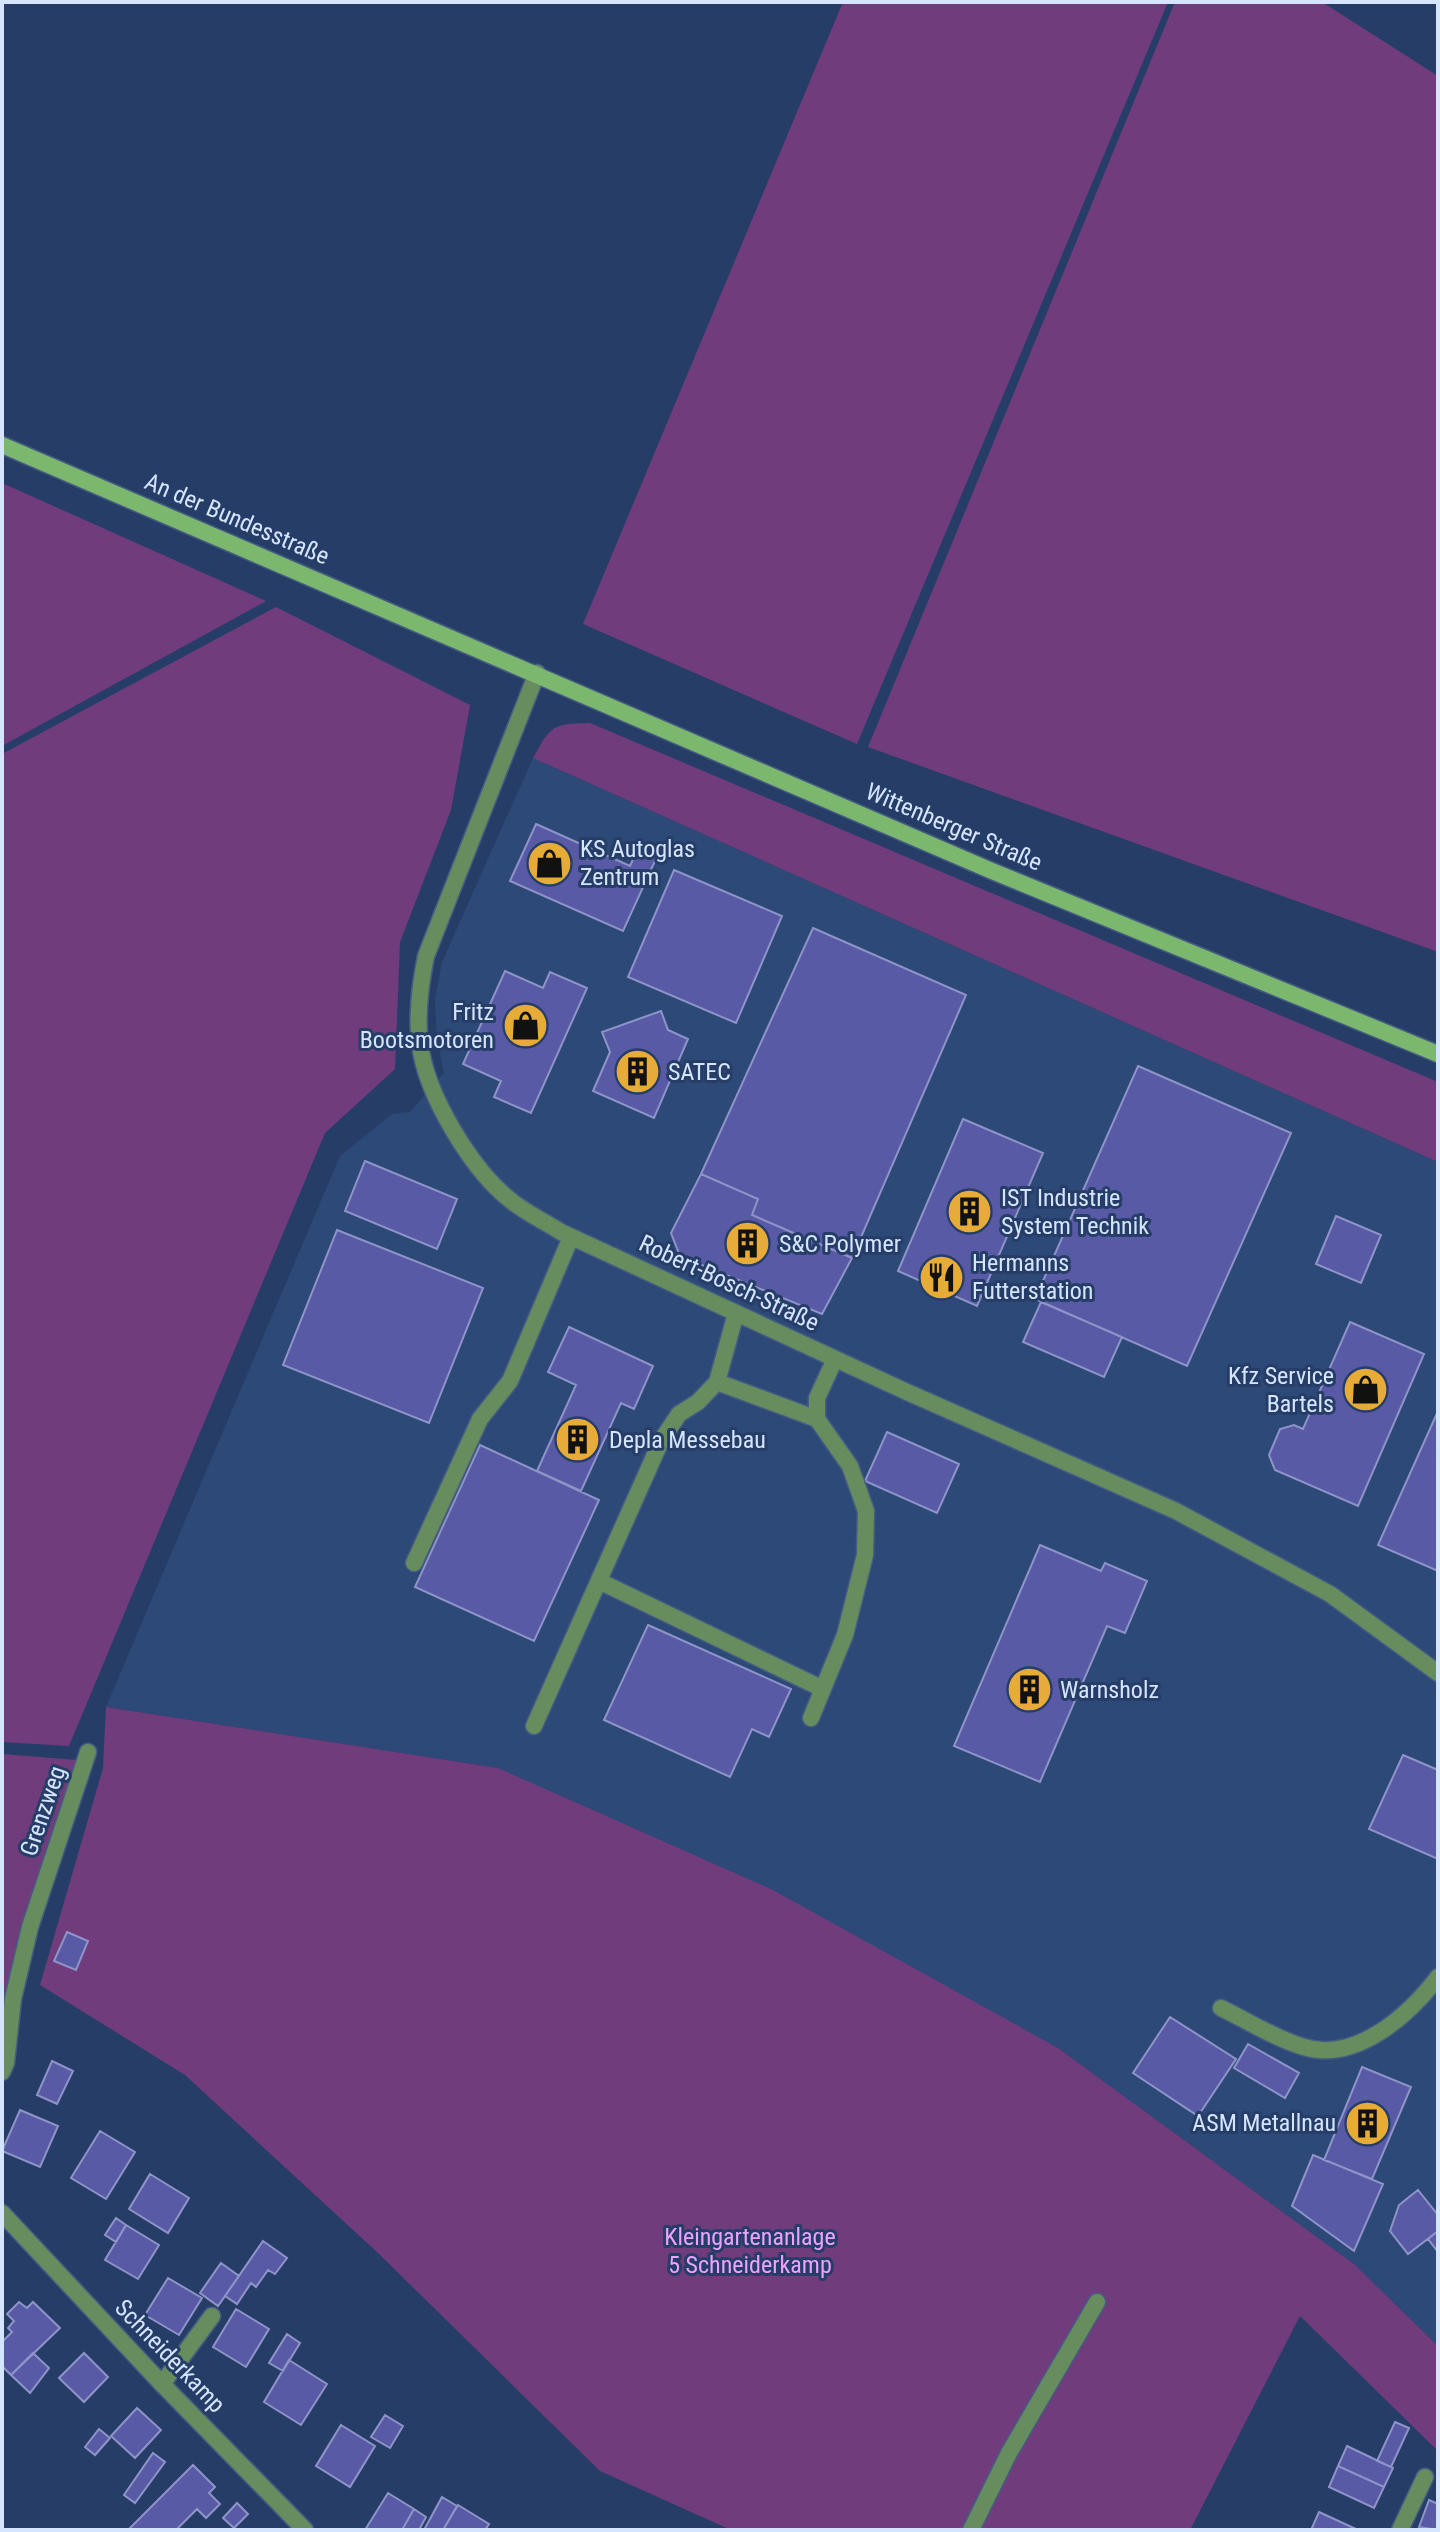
<svg xmlns="http://www.w3.org/2000/svg" width="1440" height="2532" font-family="'Roboto Condensed',sans-serif">
	<style>
		.built { fill: #2c4978 }
		.green { fill: #703c7c }
		.building { fill: #585aa6; stroke: #8f94c8; stroke-width: 2 }
		.lines { fill: none; stroke-linecap: round; stroke-linejoin: round }
		.service-casing { stroke: #465c82; stroke-width: 19 }
		.minor-casing { stroke: #465c82; stroke-width: 19 }
		.secondary-casing { stroke: #465c82; stroke-width: 19 }
		.service { stroke: #678d5f; stroke-width: 16 }
		.minor { stroke: #678d5f; stroke-width: 16 }
		.secondary { stroke: #7bb86e; stroke-width: 16 }
		.labels { text-anchor: middle; stroke-width: 6; stroke-linejoin: round; paint-order: stroke }
		.street-label { font-size: 24px; fill: #d6e5ff; stroke: #263e67 }
		.poi-label { font-size: 24px; fill: #d6e5ff; stroke: #263e67; text-anchor: start }
		.park-label { font-size: 24px; fill: #eda2fe; stroke: #263e67 }
	</style>
	<rect width="100%" height="100%" fill="#263e67"/>
	<path class="built" d="M533,758L1438,1162V2346L1354,2264L1058,2048L498,1768L106,1707L340,1156L392,1114L410,1112L444,1073L437,1041L435,998L442,962Z"/>
	<path class="green" d="M843,2H1168L857,744L583,624Z
		M1175,2H1322L1438,76V952L868,747Z
		M2,483L266,601L2,746Z
		M276,607L470,705L451,810L400,942L395,1069L325,1133L69,1746L2,1742V754Z
		M590,723L1438,1082V1162L533,758C552,725 551,724 590,723Z
		M106,1707L498,1768L773,1890L1058,2048L1354,2264L1438,2346V2451L1300,2316L1190,2530H731L600,2471L378,2253L185,2075L40,1985L103,1768Z
		M2,1754L78,1760L2,2032Z"/>
	<path class="building" d="M536,824L630,866L641,842L660,850L623,931L510,881Z
		M674,870L782,916L736,1023L628,977Z
		M813,928L966,995L852,1258L752,1215L758,1199L701,1174Z
		M505,971L543,988L550,972L587,988L531,1113L494,1097L501,1081L463,1064Z
		M661,1011L668,1030L688,1039L654,1118L593,1091L610,1052L602,1032Z
		M1138,1066L1291,1133L1187,1366L1035,1299Z
		M963,1119L1043,1153L977,1306L898,1271Z
		M365,1161L457,1199L437,1249L345,1211Z
		M701,1174L758,1199L752,1215L852,1258L822,1314L680,1256L671,1233Z
		M1336,1216L1381,1235L1361,1283L1316,1264Z
		M337,1230L483,1288L429,1423L283,1365Z
		M1041,1302L1122,1337L1104,1377L1023,1342Z
		M1350,1322L1424,1354L1358,1506L1275,1470L1269,1455L1280,1429L1294,1425L1303,1429Z
		M569,1327L653,1366L634,1409L621,1403L581,1491L537,1471L576,1385L548,1372Z
		M1438,1411V1571L1378,1545Z
		M887,1432L959,1464L937,1513L865,1481Z
		M480,1445L599,1500L534,1641L415,1587Z
		M1040,1545L1101,1571L1105,1563L1147,1581L1125,1633L1107,1626L1040,1782L954,1746Z
		M648,1625L791,1689L769,1737L752,1729L730,1777L604,1720Z
		M1403,1755L1438,1770V1859L1369,1829Z
		M67,1932L88,1941L76,1970L54,1961Z
		M1170,2017L1236,2059L1198,2116L1133,2073Z
		M1248,2044L1299,2073L1285,2098L1234,2068Z
		M52,2061L73,2071L57,2104L37,2095Z
		M1362,2067L1411,2087L1372,2179L1324,2160Z
		M20,2110L58,2126L40,2167L2,2151Z
		M100,2131L135,2152L106,2199L71,2178Z
		M1313,2155L1383,2184L1354,2251L1292,2206Z
		M150,2174L189,2198L168,2233L129,2209Z
		M1418,2190L1438,2215V2231L1408,2254L1390,2231L1399,2205Z
		M116,2218L126,2225L116,2242L105,2235Z
		M126,2225L159,2245L138,2279L105,2260Z
		M1438,2231V2252L1428,2239Z
		M263,2241L287,2258L275,2274L268,2270L256,2287L251,2283L237,2304L225,2296Z
		M221,2263L239,2276L218,2306L200,2293Z
		M168,2278L202,2298L179,2335L145,2315Z
		M19,2302L27,2308L33,2302L60,2328L11,2375L2,2366V2342L12,2332L8,2328L14,2321L7,2314Z
		M236,2309L269,2329L246,2367L213,2347Z
		M287,2334L300,2343L283,2371L269,2363Z
		M33,2353L49,2368L30,2393L11,2375Z
		M84,2353L108,2377L84,2402L59,2378Z
		M289,2360L327,2384L301,2425L264,2402Z
		M137,2408L161,2430L135,2458L111,2436Z
		M385,2415L403,2426L390,2448L371,2437Z
		M1395,2422L1409,2428L1391,2467L1377,2461Z
		M341,2425L375,2446L350,2487L316,2466Z
		M99,2429L110,2438L95,2455L85,2447Z
		M1347,2446L1393,2468L1384,2487L1338,2466Z
		M153,2453L165,2462L135,2503L124,2495Z
		M193,2465L215,2487L209,2493L220,2504L206,2518L197,2509L176,2530H128Z
		M1338,2466L1384,2487L1374,2508L1329,2487Z
		M388,2493L414,2509L402,2530H365Z
		M442,2497L457,2506L443,2530H424Z
		M1429,2500L1438,2504V2530L1419,2527Z
		M237,2503L248,2514L234,2528L223,2518Z
		M458,2505L489,2524L485,2530H443Z
		M414,2509L426,2517L419,2530H402Z
		M1319,2512L1358,2530H1311Z"/>
	<g class="lines">
		<defs>
			<path id="service" d="M717,1382L817,1419
				M414,1563L480,1419L510,1381L571,1237
				M599,1581L823,1689
				M811,1718L845,1635L865,1555L866,1511L850,1466L817,1419V1398L835,1359
				M534,1726L661,1441L679,1414L698,1402L717,1382L736,1313
				M1221,2008C1248,2021 1276,2039 1304,2047C1356,2063 1409,2015 1438,1977
				M162,2384L212,2316
				M971,2530L1009,2453L1097,2302"/>
			<path id="minor" d="M537,673L426,956C410,1034 418,1075 461,1143C474,1163 490,1184 509,1199C524,1212 544,1221 561,1232L907,1392L1176,1511L1330,1594L1438,1673
				M2,2072L6,2063L13,1999L30,1927L88,1752
				M2,2213L162,2384L305,2530
				M1400,2530L1425,2477"/>
			<path id="secondary" d="M2,445L992,871L1438,1054"/>
		</defs>
		<use href="#service" class="service-casing"/>
		<use href="#minor" class="minor-casing"/>
		<use href="#secondary" class="secondary-casing"/>
		<use href="#service" class="service"/>
		<use href="#minor" class="minor"/>
		<use href="#secondary" class="secondary"/>
	</g>
	<defs>
		<symbol id="shop-disc" viewBox="-11 -11 22 22"><circle r="9.5" fill="#e7ac37" stroke="#263e67"/><path d="M-5-2.5h2.3a2.7 3.5 0 0 1 5.4 0H5L5.5 6h-11ZM-1.5-2.5h3a1.5 2.3 0 0 0-3 0Z" fill="#111"/></symbol>
		<symbol id="building-disc" viewBox="-11 -11 22 22"><circle r="9.5" fill="#e7ac37" stroke="#263e67"/><path d="M-4-6H4V6H1V3H-1V6H-4ZM-2.5-4.3h1.7v1.8h-1.7ZM.8-4.3h1.7v1.8H.8ZM-2.5-1h1.7V.8h-1.7ZM.8-1h1.7V.8H.8Z" fill="#111"/></symbol>
		<symbol id="restaurant-disc" viewBox="-11 -11 22 22"><circle r="9.5" fill="#e7ac37" stroke="#263e67"/><path d="M-5-6h1v4h1v-4h1v4h1v-4h1v5L-1.5 .5V6h-2V.5L-5-1ZM5-6V6H3V1.5H1.5Q1.5-4 5-6Z" fill="#111"/></symbol>
	</defs>
	<g fill-rule="evenodd">
		<use href="#shop-disc" x="524" y="838" width="51" height="51"/>
		<use href="#shop-disc" x="500" y="1000" width="51" height="51"/>
		<use href="#building-disc" x="612" y="1046" width="51" height="51"/>
		<use href="#building-disc" x="944" y="1186" width="51" height="51"/>
		<use href="#building-disc" x="722" y="1218" width="51" height="51"/>
		<use href="#restaurant-disc" x="916" y="1252" width="51" height="51"/>
		<use href="#shop-disc" x="1340" y="1364" width="51" height="51"/>
		<use href="#building-disc" x="552" y="1414" width="51" height="51"/>
		<use href="#building-disc" x="1004" y="1664" width="51" height="51"/>
		<use href="#building-disc" x="1342" y="2098" width="51" height="51"/>
	</g>
	<g class="labels">
		<g class="street-label">
			<text transform="translate(237 519) rotate(23)" y="8">An der Bundesstraße</text>
			<text transform="translate(954 827) rotate(23)" y="8">Wittenberger Straße</text>
			<text transform="translate(729 1283) rotate(25)" y="8">Robert-Bosch-Straße</text>
			<text transform="translate(43 1811) rotate(-71)" y="8">Grenzweg</text>
			<text transform="translate(170 2356) rotate(46)" y="8">Schneiderkamp</text>
		</g>
		<g class="poi-label">
			<text x="580" y="857">KS Autoglas<tspan x="580" dy="28">Zentrum</tspan></text>
			<text x="494" y="1020" text-anchor="end">Fritz<tspan x="494" dy="28">Bootsmotoren</tspan></text>
			<text x="668" y="1080">SATEC</text>
			<text x="1001" y="1206">IST Industrie<tspan x="1001" dy="28">System Technik</tspan></text>
			<text x="779" y="1252">S&amp;C Polymer</text>
			<text x="972" y="1271">Hermanns<tspan x="972" dy="28">Futterstation</tspan></text>
			<text x="1334" y="1384" text-anchor="end">Kfz Service<tspan x="1334" dy="28">Bartels</tspan></text>
			<text x="609" y="1448">Depla Messebau</text>
			<text x="1060" y="1698">Warnsholz</text>
			<text x="1336" y="2131" text-anchor="end">ASM Metallnau</text>
		</g>
		<g class="park-label">
			<text x="750" y="2245">Kleingartenanlage<tspan x="750" dy="28">5 Schneiderkamp</tspan></text>
		</g>
	</g>
	<rect width="1440" height="2532" fill="none" stroke="#d6e5ff" stroke-width="8"/>
</svg>
